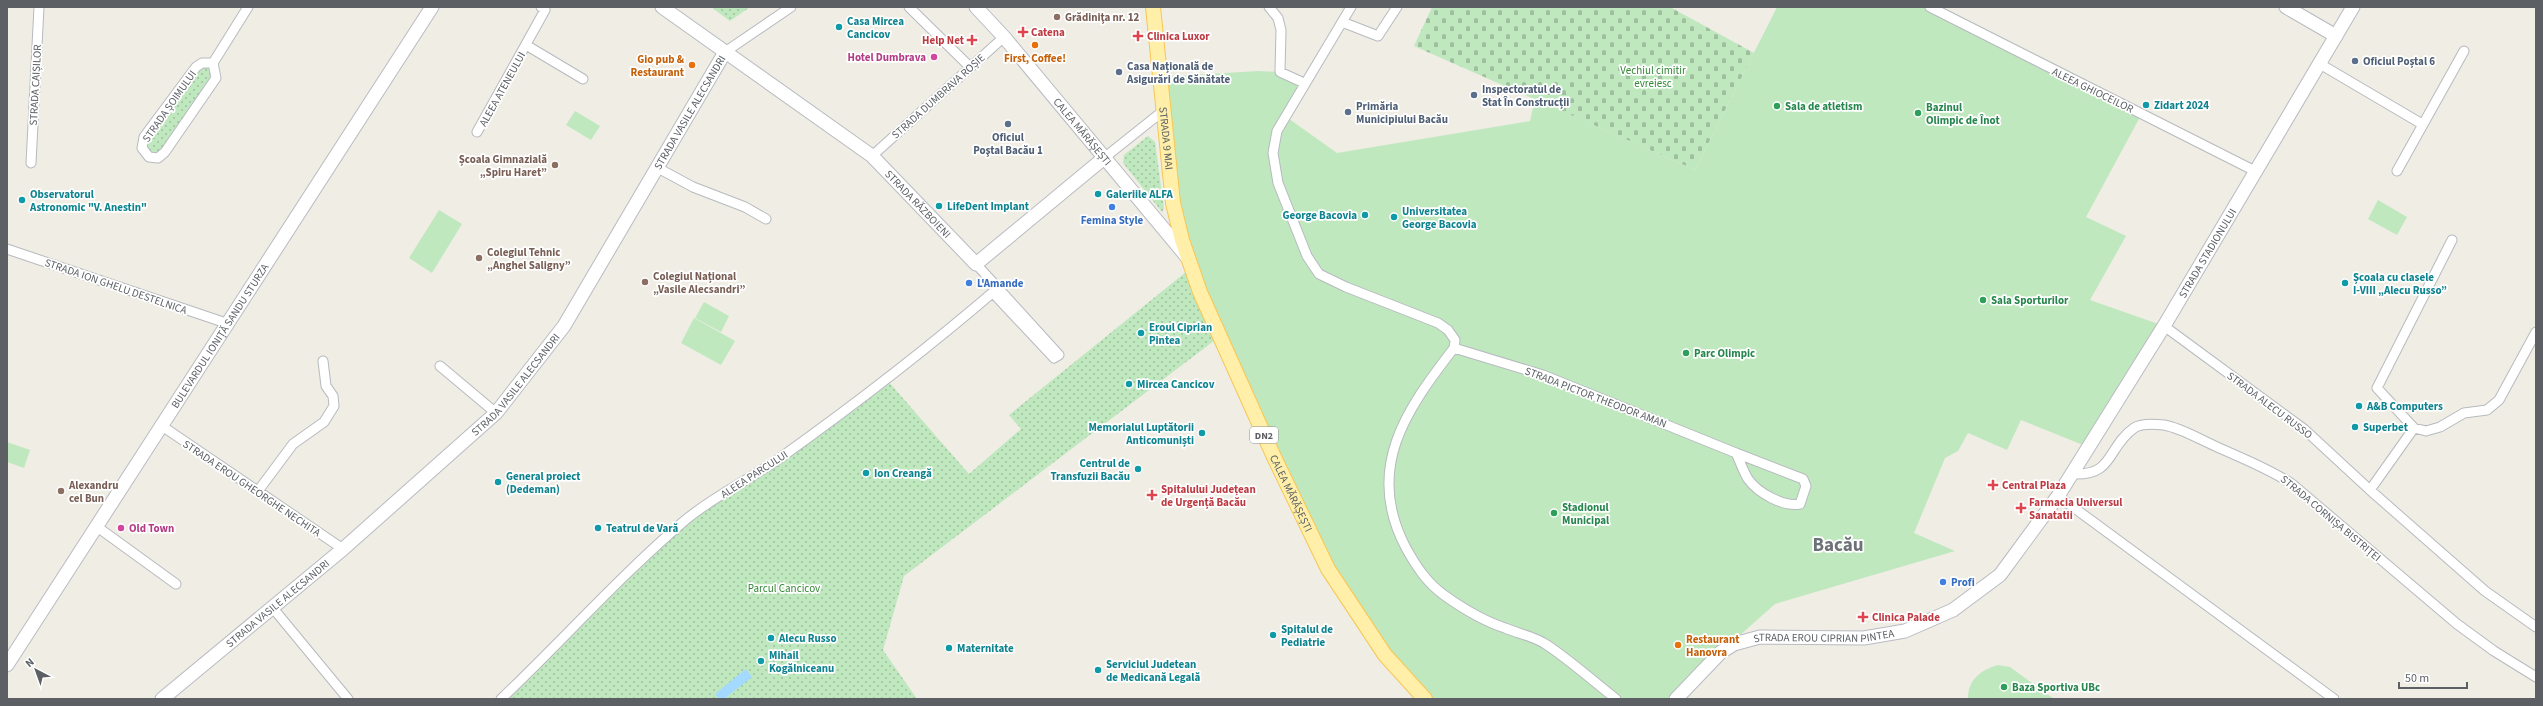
<svg xmlns="http://www.w3.org/2000/svg" width="2543" height="706" font-family="'Source Sans 3',sans-serif">
	<style>
		.grass { fill: url(#grass-dots) }
		.cemetery { fill: url(#cemetery-stones) }
		.garden { fill: #c0e8bf }
		.water { fill: #a4daff }
		.lines { fill: none; stroke-linecap: round; stroke-linejoin: round }
		.street-casing { stroke: #b7babf; stroke-width: 11 }
		.secondary-casing { stroke: #b8bbc1; stroke-width: 15 }
		.primary-casing { stroke: #f8c654; stroke-width: 16 }
		.street { stroke: #fff; stroke-width: 9 }
		.secondary { stroke: #fff; stroke-width: 13 }
		.primary { stroke: #ffefa9; stroke-width: 14 }
		.education-dot { fill: #8d6e63; stroke: #fff; stroke-width: 1.5 }
		.culture-dot { fill: #0f9aa8; stroke: #fff; stroke-width: 1.5 }
		.health-dot { fill: #e0444e; stroke: #fff; stroke-width: 1.5 }
		.food-dot { fill: #e8710a; stroke: #fff; stroke-width: 1.5 }
		.hotel-dot { fill: #d1479c; stroke: #fff; stroke-width: 1.5 }
		.service-dot { fill: #5c6f8a; stroke: #fff; stroke-width: 1.5 }
		.leisure-dot { fill: #2e9e5b; stroke: #fff; stroke-width: 1.5 }
		.shop-dot { fill: #3f7fe0; stroke: #fff; stroke-width: 1.5 }
		.labels { text-anchor: middle; stroke-width: 3.5; stroke-linejoin: round; paint-order: stroke }
		.shield { fill: #fff; stroke: #8d9093; stroke-width: 1 }
		.shield-label { font-size: 10px; font-weight: bold; fill: #5c6065 }
		.education-label { font-size: 11px; font-weight: bold; fill: #785e54; stroke: #fff; text-anchor: start }
		.culture-label { font-size: 11px; font-weight: bold; fill: #0d838f; stroke: #fff; text-anchor: start }
		.health-label { font-size: 11px; font-weight: bold; fill: #be3a42; stroke: #fff; text-anchor: start }
		.hotel-label { font-size: 11px; font-weight: bold; fill: #b23c85; stroke: #fff; text-anchor: end }
		.food-label { font-size: 11px; font-weight: bold; fill: #c56008; stroke: #fff }
		.service-label { font-size: 11px; font-weight: bold; fill: #4e5e75; stroke: #fff; text-anchor: start }
		.park-label { font-size: 11px; fill: #318733; stroke: #fff }
		.street-label { font-size: 11px; fill: #5c6065; stroke: #fff }
		.leisure-label { font-size: 11px; font-weight: bold; fill: #27864d; stroke: #fff; text-anchor: start }
		.shop-label { font-size: 11px; font-weight: bold; fill: #366cbe; stroke: #fff; text-anchor: start }
		.town-label { font-size: 19px; font-weight: bold; fill: #6d7277; stroke: #fff }
	</style>
	<defs>
		<pattern id="grass-dots" width="8" height="8" patternUnits="userSpaceOnUse"><rect width="8" height="8" fill="#c0e8bf"/><path d="M2 2h.1M6 6h.1" fill="none" stroke="#9fbf9f" stroke-width="1.8" stroke-linecap="round"/></pattern>
		<pattern id="cemetery-stones" width="16" height="16" patternUnits="userSpaceOnUse"><rect width="16" height="16" fill="#c0e8bf"/><path d="M2 7V4a2 2 0 0 1 4 0v3zM10 15v-3a2 2 0 0 1 4 0v3z" fill="#9fbf9f"/></pattern>
	</defs>
	<rect width="100%" height="100%" fill="#efede4"/>
	<path class="grass" d="M711,7H750L730,21Z
		M208,67L212,76L159,154H149L147,143L199,69Z
		M1148,136L1155,142L1164,209L1162,212L1123,163L1124,155Z
		M1191,268L1219,337L904,576L883,650L917,699H501L684,521L887,380L969,474L1021,429L1009,415Z"/>
	<path class="cemetery" d="M1432,7H1670L1754,53L1695,170L1414,46Z"/>
	<path class="garden" d="M1777,7H1930L2140,117L2086,217L2126,236L2090,300L2164,326L2088,447L2021,420L2007,450L1968,433L1958,451L1945,458L1914,533L1955,551L1775,604L1721,652L1675,699H1425L1347,601L1191,268L1159,77L1258,71L1280,72L1304,83L1285,116L1337,153L1530,121L1535,99L1695,170Z
		M575,111L600,126L591,140L566,125Z
		M2378,200L2407,217L2397,235L2368,219Z
		M439,210L462,224L432,273L409,258Z
		M704,302L729,316L721,332L695,318Z
		M694,318L735,341L721,365L681,343Z
		M7,442L30,450L24,468L7,462Z
		M1998,665L2010,667L2054,699H1968C1968,679 1981,670 1998,665Z"/>
	<path class="water" d="M746,669L752,677L724,699H719L715,694Z"/>
	<g class="lines">
		<defs>
			<path id="street" d="M909,7L970,67
				M1269,7L1278,18L1281,30L1280,72L1304,83
				M1351,7L1277,131L1273,153L1278,183L1307,256L1319,274L1346,287L1438,323L1448,330L1455,340L1454,348C1406,410 1364,469 1406,548C1416,566 1427,583 1444,595C1462,608 1484,621 1505,628C1519,634 1534,636 1547,645C1571,661 1593,681 1616,699
				M1930,7L2255,171
				M1342,22L1378,36L1397,7
				M526,45L583,79
				M725,52L791,7
				M202,63H213L216,78L165,152L158,158L149,157L142,148L144,137L196,67Z
				M213,63L248,7
				M2320,64L2422,124
				M477,132L545,10L541,7
				M872,156L1004,37
				M1104,158L1163,111
				M31,163L39,7
				M656,167L693,187L745,207L766,219
				M2397,171L2464,51
				M7,249L226,323
				M993,293L1054,358L1059,355L998,288
				M2164,326L2304,429L2370,490L2485,591L2536,627
				M1454,348L1543,375L1736,453
				M440,366L496,413
				M162,426L343,549
				M2414,428L2377,388L2452,240
				M1736,453L1803,479L1806,486L1800,504C1783,507 1758,493 1748,479C1743,471 1740,461 1736,453Z
				M2072,474C2115,476 2106,448 2134,428C2141,423 2155,424 2164,425C2181,428 2199,439 2215,446C2241,458 2268,468 2292,484L2457,624L2494,651L2536,677
				M2370,490L2414,428L2426,431L2440,427L2464,413L2487,410L2499,400L2536,332
				M258,491L293,444L324,422L334,406L333,396L326,386L323,361
				M2058,496L2334,699
				M96,526L176,584
				M272,607L348,699
				M501,699C562,641 619,577 683,522C712,497 749,480 780,458C857,403 927,349 998,288L976,264"/>
			<g id="secondary">
				<path id="s1" d="M662,7L872,156L976,264L1104,158"/>
				<path id="s2" d="M976,7L1004,37L1187,257"/>
				<path d="M2286,7L2336,36"/>
				<path id="s3" d="M7,665L432,7"/>
				<path id="s4" d="M162,699L343,549L496,413L564,326L725,52"/>
				<path id="s5" d="M1676,699L1721,652L1734,644L1760,637L1864,638L1905,631L1953,610L2000,575L2058,496L2164,326L2353,7"/>
			</g>
			<g id="primary">
				<path id="s6" d="M1153,7L1173,203L1182,240L1200,292L1274,457L1328,569L1385,655L1425,699"/>
			</g>
		</defs>
		<use href="#street" class="street-casing"/>
		<use href="#secondary" class="secondary-casing"/>
		<use href="#primary" class="primary-casing"/>
		<use href="#street" class="street"/>
		<use href="#secondary" class="secondary"/>
		<use href="#primary" class="primary"/>
	</g>
	<g class="education-dot">
		<circle cx="1057" cy="17" r="4"/>
		<circle cx="555" cy="165" r="4"/>
		<circle cx="479" cy="258" r="4"/>
		<circle cx="645" cy="282" r="4"/>
		<circle cx="61" cy="491" r="4"/>
	</g>
	<g class="culture-dot">
		<circle cx="839" cy="27" r="4"/>
		<circle cx="2146" cy="105" r="4"/>
		<circle cx="1098" cy="194" r="4"/>
		<circle cx="22" cy="200" r="4"/>
		<circle cx="939" cy="206" r="4"/>
		<circle cx="1365" cy="215" r="4"/>
		<circle cx="1394" cy="217" r="4"/>
		<circle cx="2345" cy="283" r="4"/>
		<circle cx="1141" cy="333" r="4"/>
		<circle cx="1129" cy="384" r="4"/>
		<circle cx="2359" cy="406" r="4"/>
		<circle cx="2355" cy="427" r="4"/>
		<circle cx="1202" cy="433" r="4"/>
		<circle cx="1138" cy="469" r="4"/>
		<circle cx="866" cy="473" r="4"/>
		<circle cx="498" cy="482" r="4"/>
		<circle cx="598" cy="528" r="4"/>
		<circle cx="1273" cy="635" r="4"/>
		<circle cx="771" cy="638" r="4"/>
		<circle cx="949" cy="648" r="4"/>
		<circle cx="761" cy="661" r="4"/>
		<circle cx="1098" cy="670" r="4"/>
	</g>
	<g class="health-dot">
		<path d="M1021 26h4v4h4v4h-4v4h-4v-4h-4v-4h4z"/>
		<path d="M1136 30h4v4h4v4h-4v4h-4v-4h-4v-4h4z"/>
		<path d="M970 34h4v4h4v4h-4v4h-4v-4h-4v-4h4z"/>
		<path d="M1991 479h4v4h4v4h-4v4h-4v-4h-4v-4h4z"/>
		<path d="M1150 489h4v4h4v4h-4v4h-4v-4h-4v-4h4z"/>
		<path d="M2019 502h4v4h4v4h-4v4h-4v-4h-4v-4h4z"/>
		<path d="M1861 611h4v4h4v4h-4v4h-4v-4h-4v-4h4z"/>
	</g>
	<g class="food-dot">
		<circle cx="1035" cy="45" r="4"/>
		<circle cx="692" cy="65" r="4"/>
		<circle cx="1678" cy="645" r="4"/>
	</g>
	<g class="hotel-dot">
		<circle cx="934" cy="57" r="4"/>
		<circle cx="121" cy="528" r="4"/>
	</g>
	<g class="service-dot">
		<circle cx="2355" cy="61" r="4"/>
		<circle cx="1119" cy="72" r="4"/>
		<circle cx="1474" cy="95" r="4"/>
		<circle cx="1348" cy="112" r="4"/>
		<circle cx="1008" cy="124" r="4"/>
	</g>
	<g class="leisure-dot">
		<circle cx="1777" cy="106" r="4"/>
		<circle cx="1918" cy="113" r="4"/>
		<circle cx="1983" cy="300" r="4"/>
		<circle cx="1686" cy="353" r="4"/>
		<circle cx="1554" cy="513" r="4"/>
		<circle cx="2004" cy="687" r="4"/>
	</g>
	<g class="shop-dot">
		<circle cx="1112" cy="207" r="4"/>
		<circle cx="969" cy="283" r="4"/>
		<circle cx="1943" cy="582" r="4"/>
	</g>
	<g class="labels">
		<rect class="shield" x="1250" y="427" width="28" height="16" rx="3"/>
		<g class="shield-label">
			<text x="1264" y="439">DN2</text>
		</g>
		<g class="education-label">
			<text x="1065" y="21">Grădiniţa nr. 12</text>
			<text x="547" y="163" text-anchor="end">Școala Gimnazială<tspan x="547" dy="13">„Spiru Haret”</tspan></text>
			<text x="487" y="256">Colegiul Tehnic<tspan x="487" dy="13">„Anghel Saligny”</tspan></text>
			<text x="653" y="280">Colegiul Național<tspan x="653" dy="13">„Vasile Alecsandri”</tspan></text>
			<text x="69" y="489">Alexandru<tspan x="69" dy="13">cel Bun</tspan></text>
		</g>
		<g class="culture-label">
			<text x="847" y="25">Casa Mircea<tspan x="847" dy="13">Cancicov</tspan></text>
			<text x="2154" y="109">Zidart 2024</text>
			<text x="30" y="198">Observatorul<tspan x="30" dy="13">Astronomic "V. Anestin"</tspan></text>
			<text x="1106" y="198">Galeriile ALFA</text>
			<text x="947" y="210">LifeDent Implant</text>
			<text x="1402" y="215">Universitatea<tspan x="1402" dy="13">George Bacovia</tspan></text>
			<text x="1357" y="219" text-anchor="end">George Bacovia</text>
			<text x="2353" y="281">Școala cu clasele<tspan x="2353" dy="13">I-VIII „Alecu Russo”</tspan></text>
			<text x="1149" y="331">Eroul Ciprian<tspan x="1149" dy="13">Pintea</tspan></text>
			<text x="1137" y="388">Mircea Cancicov</text>
			<text x="2367" y="410">A&amp;B Computers</text>
			<text x="1194" y="431" text-anchor="end">Memorialul Luptătorii<tspan x="1194" dy="13">Anticomuniști</tspan></text>
			<text x="2363" y="431">Superbet</text>
			<text x="1130" y="467" text-anchor="end">Centrul de<tspan x="1130" dy="13">Transfuzii Bacău</tspan></text>
			<text x="874" y="477">Ion Creangă</text>
			<text x="506" y="480">General proiect<tspan x="506" dy="13">(Dedeman)</tspan></text>
			<text x="606" y="532">Teatrul de Vară</text>
			<text x="1281" y="633">Spitalul de<tspan x="1281" dy="13">Pediatrie</tspan></text>
			<text x="779" y="642">Alecu Russo</text>
			<text x="957" y="652">Maternitate</text>
			<text x="769" y="659">Mihail<tspan x="769" dy="13">Kogălniceanu</tspan></text>
			<text x="1106" y="668">Serviciul Judetean<tspan x="1106" dy="13">de Medicană Legală</tspan></text>
		</g>
		<g class="health-label">
			<text x="1031" y="36">Catena</text>
			<text x="1147" y="40">Clinica Luxor</text>
			<text x="964" y="44" text-anchor="end">Help Net</text>
			<text x="2002" y="489">Central Plaza</text>
			<text x="1161" y="493">Spitalului Județean<tspan x="1161" dy="13">de Urgență Bacău</tspan></text>
			<text x="2029" y="506">Farmacia Universul<tspan x="2029" dy="13">Sanatatii</tspan></text>
			<text x="1872" y="621">Clinica Palade</text>
		</g>
		<g class="hotel-label">
			<text x="926" y="61">Hotel Dumbrava</text>
			<text x="129" y="532" text-anchor="start">Old Town</text>
		</g>
		<g class="food-label">
			<text x="1035" y="62">First, Coffee!</text>
			<text x="684" y="63" text-anchor="end">Gio pub &amp;<tspan x="684" dy="13">Restaurant</tspan></text>
			<text x="1686" y="643" text-anchor="start">Restaurant<tspan x="1686" dy="13">Hanovra</tspan></text>
		</g>
		<g class="service-label">
			<text x="2363" y="65">Oficiul Poștal 6</text>
			<text x="1127" y="70">Casa Națională de<tspan x="1127" dy="13">Asigurări de Sănătate</tspan></text>
			<text x="1482" y="93">Inspectoratul de<tspan x="1482" dy="13">Stat În Construcții</tspan></text>
			<text x="1356" y="110">Primăria<tspan x="1356" dy="13">Municipiului Bacău</tspan></text>
			<text x="1008" y="141" text-anchor="middle">Oficiul<tspan x="1008" dy="13">Poştal Bacău 1</tspan></text>
		</g>
		<g class="park-label">
			<text x="1653" y="74">Vechiul cimitir<tspan x="1653" dy="13">evreiesc</tspan></text>
			<text x="784" y="592">Parcul Cancicov</text>
		</g>
		<g class="street-label">
			<text transform="translate(35 85) rotate(-87)" y="4">STRADA CAIȘILOR</text>
			<text transform="translate(502 89) rotate(-61)" y="4">ALEEA ATENEULUI</text>
			<text transform="translate(2093 90) rotate(26)" y="4">ALEEA GHIOCEILOR</text>
			<text transform="translate(938 96) rotate(-42)" y="4">STRADA DUMBRAVA ROȘIE</text>
			<text transform="translate(169 106) rotate(-55)" y="4">STRADA ȘOIMULUI</text>
			<text dy="4" stroke="none"><textPath href="#s4" startOffset="798">STRADA VASILE ALECSANDRI</textPath></text>
			<text dy="4" stroke="none"><textPath href="#s2" startOffset="164">CALEA MĂRĂȘEȘTI</textPath></text>
			<text dy="4" stroke="none"><textPath href="#s6" startOffset="132">STRADA 9 MAI</textPath></text>
			<text dy="4" stroke="none"><textPath href="#s1" startOffset="324">STRADA RĂZBOIENI</textPath></text>
			<text dy="4" stroke="none"><textPath href="#s5" startOffset="747">STRADA STADIONULUI</textPath></text>
			<text transform="translate(116 286) rotate(19)" y="4">STRADA ION GHELU DESTELNICA</text>
			<text dy="4" stroke="none"><textPath href="#s3" startOffset="392">BULEVARDUL IONIȚĂ SANDU STURZA</textPath></text>
			<text dy="4" stroke="none"><textPath href="#s4" startOffset="474">STRADA VASILE ALECSANDRI</textPath></text>
			<text transform="translate(1596 397) rotate(21)" y="4">STRADA PICTOR THEODOR AMAN</text>
			<text transform="translate(2270 405) rotate(37)" y="4">STRADA ALECU RUSSO</text>
			<text transform="translate(754 474) rotate(-33)" y="4">ALEEA PARCULUI</text>
			<text transform="translate(252 488) rotate(34)" y="4">STRADA EROU GHEORGHE NECHITA</text>
			<text dy="4" stroke="none"><textPath href="#s6" startOffset="511">CALEA MĂRĂȘEȘTI</textPath></text>
			<text transform="translate(2331 518) rotate(40)" y="4">STRADA CORNIȘA BISTRIȚEI</text>
			<text dy="4" stroke="none"><textPath href="#s4" startOffset="150">STRADA VASILE ALECSANDRI</textPath></text>
			<text dy="4" stroke="none"><textPath href="#s5" startOffset="171">STRADA EROU CIPRIAN PINTEA</textPath></text>
		</g>
		<g class="leisure-label">
			<text x="1785" y="110">Sala de atletism</text>
			<text x="1926" y="111">Bazinul<tspan x="1926" dy="13">Olimpic de Înot</tspan></text>
			<text x="1991" y="304">Sala Sporturilor</text>
			<text x="1694" y="357">Parc Olimpic</text>
			<text x="1562" y="511">Stadionul<tspan x="1562" dy="13">Municipal</tspan></text>
			<text x="2012" y="691">Baza Sportiva UBc</text>
		</g>
		<g class="shop-label">
			<text x="1112" y="224" text-anchor="middle">Femina Style</text>
			<text x="977" y="287">L'Amande</text>
			<text x="1951" y="586">Profi</text>
		</g>
		<g class="town-label">
			<text x="1838" y="551">Bacău</text>
		</g>
	</g>
	<rect width="2543" height="706" fill="none" stroke="#5c6065" stroke-width="16"/>
	<g transform="translate(36 670) rotate(319)" stroke="#ffffff" stroke-width="3" paint-order="stroke">
	<path d="M0-3L7 15L0 10L-7 15Z" fill="#5c6065"/>
	<text y="-6" font-size="11" font-weight="bold" text-anchor="middle" fill="#5c6065">N</text>
	</g>
	<path d="M2399 682v6h68v-6" fill="none" stroke="#5c6065" stroke-width="2"/>
	<text x="2405" y="682" font-size="12" fill="#5c6065" stroke="#ffffff" stroke-width="3" paint-order="stroke">50 m</text>
</svg>
